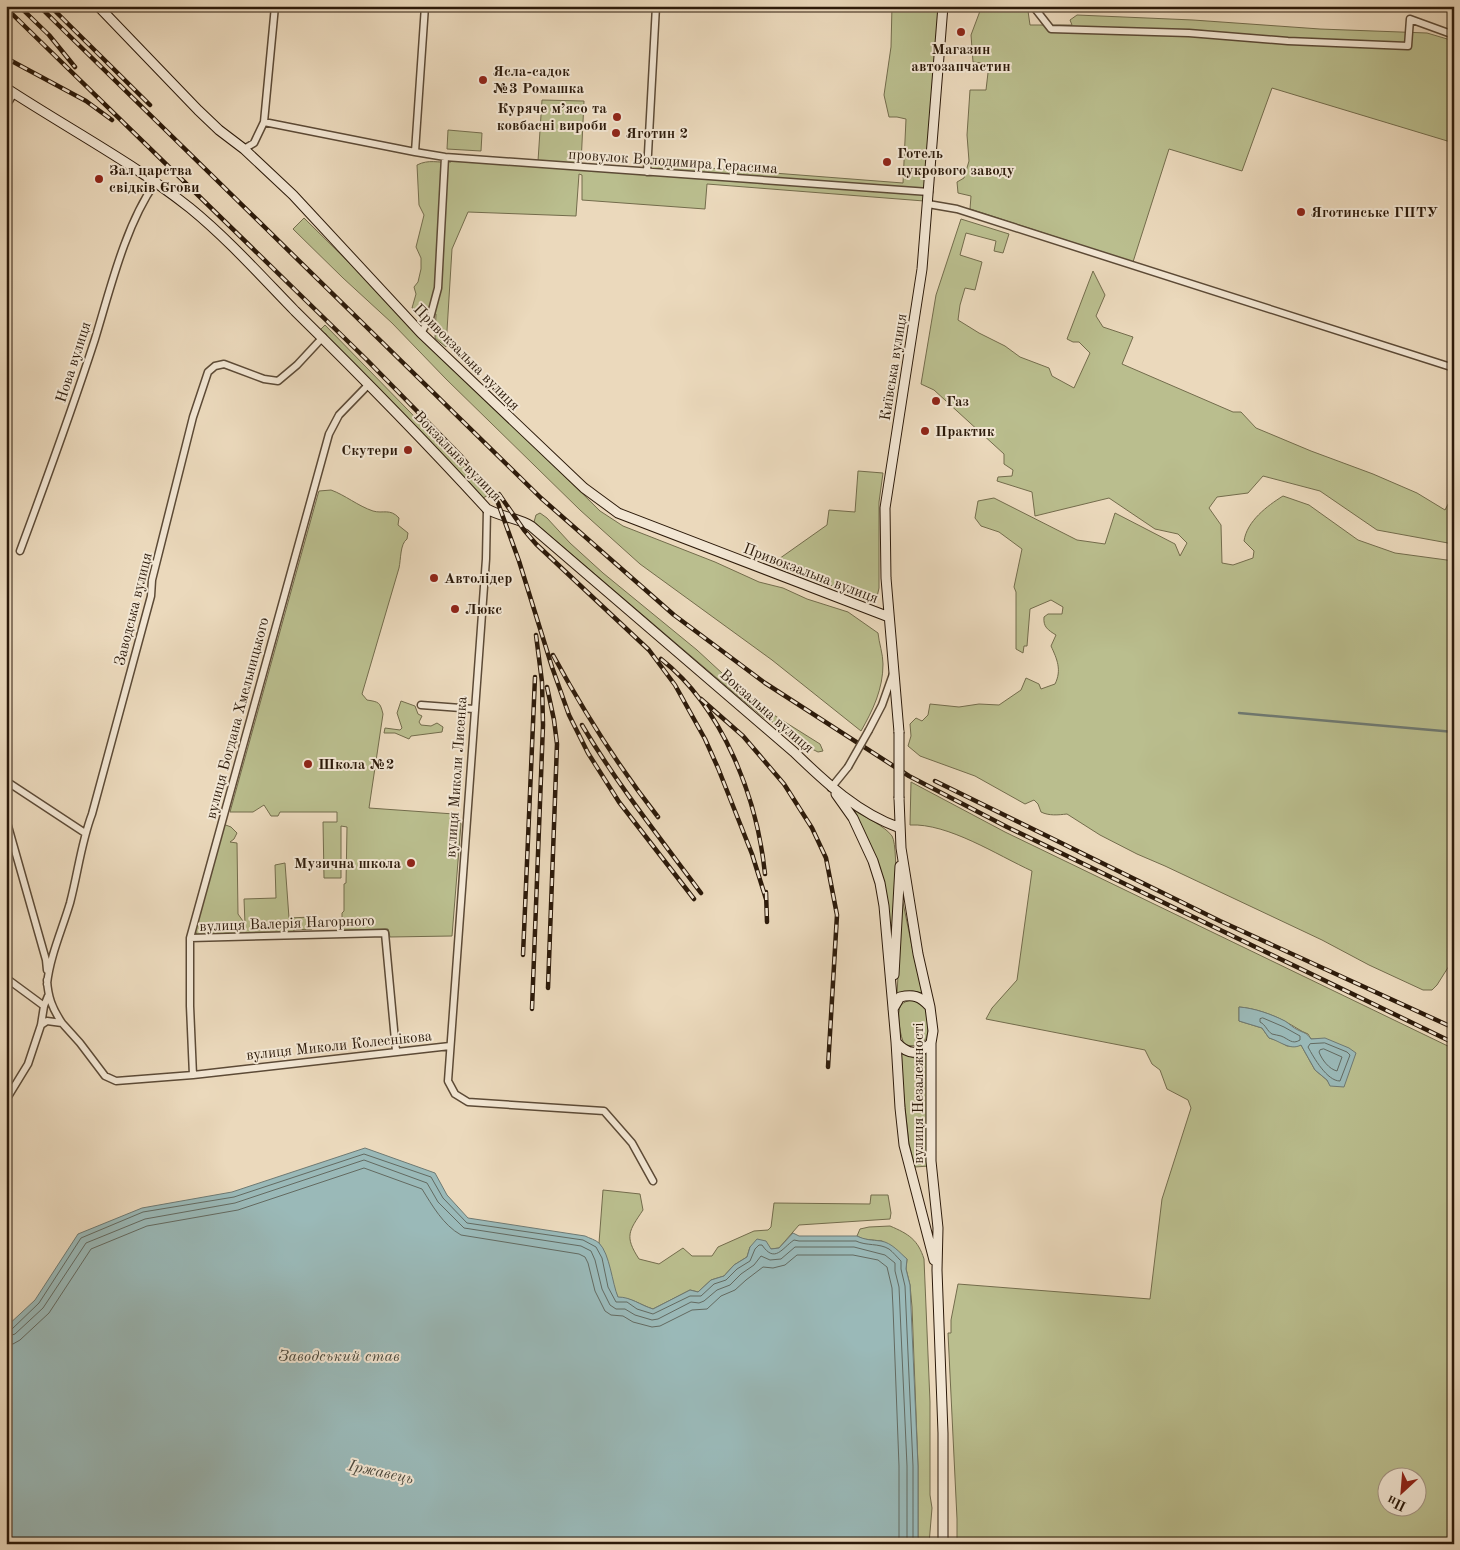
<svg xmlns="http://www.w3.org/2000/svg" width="1460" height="1550" font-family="'Old Standard TT',serif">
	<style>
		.green { fill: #babe8e; stroke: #736c4c; fill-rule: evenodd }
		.water { fill: #9ab9b8; stroke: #6e7972 }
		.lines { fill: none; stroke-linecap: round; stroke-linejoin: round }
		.shore { stroke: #636a61; stroke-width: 1 }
		.stream { stroke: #6e7972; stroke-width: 2.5 }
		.street-casing { stroke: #5c4a36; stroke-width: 9 }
		.secondary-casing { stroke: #2c1a0a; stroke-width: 11 }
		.street { stroke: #f2e6d3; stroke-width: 6 }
		.secondary { stroke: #f2e6d3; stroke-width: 9 }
		.rail-casing { stroke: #2c1a0a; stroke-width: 4.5 }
		.rail { stroke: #f2e6d3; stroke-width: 2.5; stroke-dasharray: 8; stroke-linecap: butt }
		.street-bridge-casing { stroke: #5c4a36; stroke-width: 9; stroke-linecap: butt }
		.secondary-bridge-casing { stroke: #2c1a0a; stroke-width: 11; stroke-linecap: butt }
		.street-bridge { stroke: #f2e6d3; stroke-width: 6 }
		.secondary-bridge { stroke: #f2e6d3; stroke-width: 9 }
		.poi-dot { fill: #8f2418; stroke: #f2e6d3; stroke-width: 2 }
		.labels { text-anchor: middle; stroke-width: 4; stroke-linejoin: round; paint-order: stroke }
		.poi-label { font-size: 15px; font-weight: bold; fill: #2c1a0a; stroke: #f2e6d3; text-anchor: start }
		.street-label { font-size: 15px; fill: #2c1a0a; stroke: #f2e6d3 }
		.water-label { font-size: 16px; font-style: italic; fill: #4d4a3e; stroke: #f2e6d3 }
	</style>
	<rect width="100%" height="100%" fill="#ebd9bc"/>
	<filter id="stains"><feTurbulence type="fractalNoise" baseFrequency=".004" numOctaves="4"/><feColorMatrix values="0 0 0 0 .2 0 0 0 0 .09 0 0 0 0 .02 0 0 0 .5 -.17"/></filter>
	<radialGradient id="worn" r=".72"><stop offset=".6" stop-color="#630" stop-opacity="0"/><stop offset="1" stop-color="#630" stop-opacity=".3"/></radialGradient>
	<path class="green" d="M892,6H935L938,14L924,201L707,184L705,209L582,200V175L579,174L576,216L468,212L452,249L446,347L435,338L436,314L412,308L416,294L414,287L418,282L421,269V258L416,247L424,215L419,205L417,165C429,159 437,163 451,162L452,154L538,161L542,100L584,101L581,164L644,169V163L903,183L906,119L897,117H889L884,95L891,47Z
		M980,11H1028L1030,25H1072L1070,20L1077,15L1193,20L1320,29L1427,33L1454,41V143L1272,88L1242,171L1169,149L1133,262L970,209L971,196L958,193L957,182L964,178L969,161L967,135L970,90H986L989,64L973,62L971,35Z
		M448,130L482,133L481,151L447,149Z
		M304,218L600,511L623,526L715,562L759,582L783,588L807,599L848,612L878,633C879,643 883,654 883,664C883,689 873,710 861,731L772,660L640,564L580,510L446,379L392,323L343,278L293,229Z
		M961,219L1009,234L1003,253L994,251L996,241L966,233L960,255L982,262L975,290L965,288L960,305L958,320L979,333L1005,346L1020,357L1049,368L1052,376L1074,388L1090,353L1079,342H1073L1067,339L1093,271L1105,295L1096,316L1103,327L1133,337L1122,364L1233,412H1241L1256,428L1311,451L1373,474L1417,493L1445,510L1454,493V560L1448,543L1377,530L1320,491L1263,476L1248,493L1217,497L1209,508L1221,525L1222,563L1233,565L1253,558L1254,551L1244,541C1247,521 1267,506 1283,496L1309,505L1358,540L1395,553L1454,561V958L1437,985L1432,990H1423L1369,965L1322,940L1165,866L1137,854L1100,835L1067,814C1058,815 1049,816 1041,812L1038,804L1034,800L1025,804L975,776L920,756L908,746L911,736L910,724L916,718L922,721L928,715L930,704L959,707L979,704L999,705L1021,690L1026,678L1039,684L1041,689L1055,684C1062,670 1057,659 1051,646L1056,635C1048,630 1043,627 1044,617L1048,614H1062L1063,607L1051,600L1030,609L1027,646H1024L1023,653L1016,649V592L1014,587L1022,549L999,532L981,526L975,518L978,501L994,498L1077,540L1105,544L1115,513L1175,544L1180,556L1187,543L1178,534L1155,529L1109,498L1035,516L1032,492L997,481L998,477L1012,476L1013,470L1004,464V454L934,390L921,384L936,295Z
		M325,325L490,494L483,498L320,330Z
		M858,471L883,473L879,502V588L877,597L864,600L776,561L827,525L829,510L855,512Z
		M331,490C345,495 358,506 373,511C383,514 390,508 399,518L398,525L408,533L407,539C400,544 401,559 399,568L362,694L367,700C379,702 380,702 383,714L369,808L454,814L459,818L461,824L452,936L390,937L388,929L342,930V913L344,911V884L346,883L347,827L341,826V878H324L323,822H337V812H280L278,816H271L264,805L253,812H230L318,494L319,491Z
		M540,513L547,518L570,543L603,573L697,650L736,686L769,712L820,744L823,751L818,752L798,742L778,725L763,717L739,697L534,522L536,515Z
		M401,701L415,706L418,714L422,716L419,722L421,725L431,726L437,723L443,727L442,732L411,736L409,739L395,733H384L385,728L400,730L402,728L397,713Z
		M911,782L1005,832L1454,1049V1544H957V1519L948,1333H951V1320L958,1284L1150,1299L1162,1199L1191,1108L1188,1100L1167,1089L1160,1070L1152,1064L1145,1050L986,1019L992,1008L1017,980L1032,871C997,855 948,823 910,825ZM1239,1007C1254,1008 1274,1015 1286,1022C1294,1026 1300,1031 1308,1034L1311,1039H1317L1330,1085L1327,1080L1315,1070L1301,1045L1287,1046L1279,1041L1269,1038L1262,1028L1239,1021ZM1388,1478H1418V1508H1388Z
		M853,810C863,816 885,826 892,836C900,849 893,946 892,968L876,860Z
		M223,824L231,827L237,833L234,839L230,842L237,843L238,914L245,924L244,899L276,898L275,865L285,863L289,918L311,917L312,929L294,930L292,937L200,939L195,931Z
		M902,898L915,961L923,993L912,991L897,995Z
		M912,1000H916L927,1009C928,1028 933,1050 905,1045C900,1038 896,1012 901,1005C904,1002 907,1001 912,1000Z
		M899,1052L914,1058L927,1053L929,1166L915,1167L909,1144Z
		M603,1190L640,1194L643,1210C629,1231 624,1236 639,1259L659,1264L683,1248L692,1256H712L718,1247L754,1231L768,1230L771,1227L774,1203L870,1204L871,1195H888L891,1213L890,1219L799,1225L779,1248L771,1249L750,1247L747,1257L734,1265L724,1276L711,1280L698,1292L690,1290L653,1309C640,1305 631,1297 618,1298L613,1285L606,1257L599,1243Z
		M890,1226C909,1234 918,1240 924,1259L930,1402V1495L932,1508L929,1544H918V1466L912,1307L910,1285L906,1269L907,1259L882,1241L863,1239L857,1236L860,1229L869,1227Z"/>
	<path class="water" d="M1239,1007C1254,1008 1271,1014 1285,1021C1290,1024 1293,1028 1298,1030C1304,1033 1307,1033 1311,1039L1325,1038L1349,1048L1356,1053L1344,1087L1330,1086L1327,1080L1315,1070L1301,1045C1290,1051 1280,1041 1269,1038L1262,1028L1239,1021Z
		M365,1148L435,1173L447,1195L468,1218L585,1236C589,1238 596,1240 599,1243C610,1254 612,1283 618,1297C631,1297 640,1305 653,1309L690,1290L698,1292L711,1280L724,1276L734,1265L747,1257L750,1247L757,1239L766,1241L771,1249L779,1248L793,1233L799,1236H857C865,1240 872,1240 881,1241C892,1243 899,1252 907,1259L906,1269L910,1285L918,1466V1544H6V1327L35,1300L78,1234L142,1208L232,1192Z"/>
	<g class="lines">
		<path class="shore" d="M1263,1018L1284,1027L1300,1036V1040C1292,1045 1289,1039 1281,1036C1278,1035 1275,1035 1272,1034C1267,1031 1266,1025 1260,1022V1019Z
			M1325,1043L1347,1052L1350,1055L1340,1081C1327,1081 1314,1058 1308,1047L1310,1044Z
			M1324,1049L1342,1057L1337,1071C1329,1069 1322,1060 1319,1052L1320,1050Z
			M6,1330L12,1329L39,1303L81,1238L143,1212L234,1197L364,1154L431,1177L443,1198L467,1223L583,1240L596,1247L602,1258L608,1287L616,1302H627L637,1309L653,1314L690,1296H701L714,1284L726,1280L737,1269L750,1261L755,1249L759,1245H762C775,1264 782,1248 794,1240L799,1241H856C866,1246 879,1243 889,1249C893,1252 897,1257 901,1261V1269L905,1286L913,1466V1544
			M6,1337L15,1334L43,1308L86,1243L145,1219L235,1203L364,1160L427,1183L438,1202L464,1228L581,1246L591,1251L595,1260L602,1289L610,1305L616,1309H625L635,1315L652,1320L658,1319L691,1302L699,1303L704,1301L717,1290L730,1285L741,1274L754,1265L761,1256L770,1260L781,1259L795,1247H854L885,1255L895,1263V1271L899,1287L907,1466V1544
			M6,1344H13L20,1340L49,1313L91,1249L147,1226L238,1210L364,1168L422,1189C432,1205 443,1225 461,1235L579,1254L585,1257L588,1263L595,1291L605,1311L611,1315L623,1316L633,1322L652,1327L660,1326L692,1310L707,1309L721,1296L735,1290L746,1280L763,1267L773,1268L785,1265L797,1255H853L878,1260L887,1267L892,1288L893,1308L899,1466V1544"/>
		<path class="stream" d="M1239,713L1454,732"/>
		<defs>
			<path id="street" d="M1033,6L1051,29L1189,33L1288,41L1408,46L1410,19L1454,35
				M6,106L14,93
				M264,122L415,152L445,157L929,192
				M244,149L254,143L264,122L275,6
				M415,152L425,6
				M647,172L656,6
				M928,204L957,209L1454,368
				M421,333L430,318L438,288L445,157
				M487,509L486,559L448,1081L455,1094L468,1102L604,1111L632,1143L653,1181
				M20,551C46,481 72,410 95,339C110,290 125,226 155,183
				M421,705L474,709
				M869,730L882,705L893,674
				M6,781L85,833
				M831,788L848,767
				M6,819L46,960L47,970
				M190,938L385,933L396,1051
				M6,978L44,1006
				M47,980C48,997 52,1008 62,1023
				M47,984C50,956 62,930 70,903C78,873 81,843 92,814L151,596L152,580L193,417L208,372L215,366L224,364L264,379L278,381L297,365L323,337
				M41,1025L47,1021L62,1023L80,1043L105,1076L116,1081L193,1075L450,1046
				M193,1075L190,1006V938L329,434L339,415L369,384
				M6,1100L28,1064L41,1025L44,1006L48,996"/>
			<path id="secondary" d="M98,6L198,110L219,130L244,149L293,195L421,333L584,488L618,513L889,617
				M6,88C67,128 132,162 190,208C228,239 261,276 295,311C361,376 425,441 487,509C501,517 518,518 531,526L794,752C826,783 858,813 900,828
				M899,732L886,578L885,508L922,269L943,6
				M836,794L853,818L873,861L880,883L884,906L896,1042L900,1108L904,1145L934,1260
				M899,798L901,848L918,954L930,1007L933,1031L931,1043V1161L938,1228L937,1270L943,1433V1544
				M894,975L900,866
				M893,1009L900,997C913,994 920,996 929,1006
				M896,1042C908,1055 918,1056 931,1043"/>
		</defs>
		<use href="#street" class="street-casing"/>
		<use href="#secondary" class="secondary-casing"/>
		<use href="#street" class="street"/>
		<use href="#secondary" class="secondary"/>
		<defs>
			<path id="rail" d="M19,6L49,35L75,67
				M39,6L541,498L674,615L765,683L909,776L1007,827L1454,1043
				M50,6L150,105
				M6,8L367,360L460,455L487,488L498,503L519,561L552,667L569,715L588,753L619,802L694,899
				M6,58L86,101L112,120
				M499,494L524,530L536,544L649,650L675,685L705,739L718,768L752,854L766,899
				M553,655C584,712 618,766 658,817
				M661,659C723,708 757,797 765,874
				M547,687L554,720L557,744L548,988
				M701,699L743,736L784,784L812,828L826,858L837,915L828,1067
				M582,725C617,784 660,838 701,893
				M935,781L1220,921L1454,1028
				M766,892L767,922
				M523,955L535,677
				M532,1009L543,725L542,682L536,635"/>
		</defs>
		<use href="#rail" class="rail-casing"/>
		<use href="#rail" class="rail"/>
		<defs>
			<path id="street-bridge" d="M848,767L869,730"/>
			<path id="secondary-bridge" d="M899,732V798"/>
		</defs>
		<use href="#street-bridge" class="street-bridge-casing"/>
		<use href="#secondary-bridge" class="secondary-bridge-casing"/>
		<use href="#street-bridge" class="street-bridge"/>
		<use href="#secondary-bridge" class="secondary-bridge"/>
	</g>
	<g class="poi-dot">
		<circle cx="961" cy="32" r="5"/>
		<circle cx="483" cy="80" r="5"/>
		<circle cx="617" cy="117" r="5"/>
		<circle cx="616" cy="133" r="5"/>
		<circle cx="887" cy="162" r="5"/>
		<circle cx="99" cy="179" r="5"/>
		<circle cx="1301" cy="212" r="5"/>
		<circle cx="936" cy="401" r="5"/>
		<circle cx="925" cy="431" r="5"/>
		<circle cx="408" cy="450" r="5"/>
		<circle cx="434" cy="578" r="5"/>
		<circle cx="455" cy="609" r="5"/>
		<circle cx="308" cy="764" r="5"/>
		<circle cx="411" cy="863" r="5"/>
	</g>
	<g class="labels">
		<g class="poi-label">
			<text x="961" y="54" text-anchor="middle">Магазин<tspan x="961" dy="17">автозапчастин</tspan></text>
			<text x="493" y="76">Ясла-садок<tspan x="493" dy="17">№3 Ромашка</tspan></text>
			<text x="607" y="113" text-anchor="end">Куряче м’ясо та<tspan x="607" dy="17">ковбасні вироби</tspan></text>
			<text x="626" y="138">Яготин 2</text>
			<text x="897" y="158">Готель<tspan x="897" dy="17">цукрового заводу</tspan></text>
			<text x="109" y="175">Зал царства<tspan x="109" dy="17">свідків Єгови</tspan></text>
			<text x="1311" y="217">Яготинське ГПТУ</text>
			<text x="946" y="406">Газ</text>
			<text x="935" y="436">Практик</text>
			<text x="398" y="455" text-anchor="end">Скутери</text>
			<text x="444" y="583">Автолідер</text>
			<text x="465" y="614">Люкс</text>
			<text x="318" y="769">Школа №2</text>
			<text x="401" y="868" text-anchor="end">Музична школа</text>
		</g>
		<g class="street-label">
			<text transform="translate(673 161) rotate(4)" y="5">провулок Володимира Герасима</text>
			<text transform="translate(467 357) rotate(45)" y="5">Привокзальна вулиця</text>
			<text transform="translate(73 362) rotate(-72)" y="5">Нова вулиця</text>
			<text transform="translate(893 367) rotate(-81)" y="5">Київська вулиця</text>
			<text transform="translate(458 456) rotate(46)" y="5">Вокзальна вулиця</text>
			<text transform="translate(811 573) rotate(21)" y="5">Привокзальна вулиця</text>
			<text transform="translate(133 609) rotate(-76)" y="5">Заводська вулиця</text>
			<text transform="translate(767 711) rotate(41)" y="5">Вокзальна вулиця</text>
			<text transform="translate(237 718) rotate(-75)" y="5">вулиця Богдана Хмельницького</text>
			<text transform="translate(456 777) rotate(-86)" y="5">вулиця Миколи Лисенка</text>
			<text transform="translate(287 923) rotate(-2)" y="5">вулиця Валерія Нагорного</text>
			<text transform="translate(339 1045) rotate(-6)" y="5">вулиця Миколи Колеснікова</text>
			<text transform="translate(918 1093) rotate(-90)" y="5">вулиця Незалежності</text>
		</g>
		<g class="water-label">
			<text x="339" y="1361">Заводський став</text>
			<text transform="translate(381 1471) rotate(12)" y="6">Іржавець</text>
		</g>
	</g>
	<rect width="1460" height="1550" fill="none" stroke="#ebd9bc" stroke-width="25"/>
	<rect x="8" y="8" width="1445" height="1535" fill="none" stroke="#2c1a0a" stroke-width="2.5"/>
	<rect x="12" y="12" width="1435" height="1525" fill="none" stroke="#2c1a0a"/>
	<g transform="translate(1402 1492) rotate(206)"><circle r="24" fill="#f2e6d3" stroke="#a39483"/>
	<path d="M0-4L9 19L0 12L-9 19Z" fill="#8f2418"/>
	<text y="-8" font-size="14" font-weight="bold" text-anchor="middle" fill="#2c1a0a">Пн</text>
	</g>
	<rect width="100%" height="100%" filter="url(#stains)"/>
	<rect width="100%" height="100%" fill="url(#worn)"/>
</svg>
